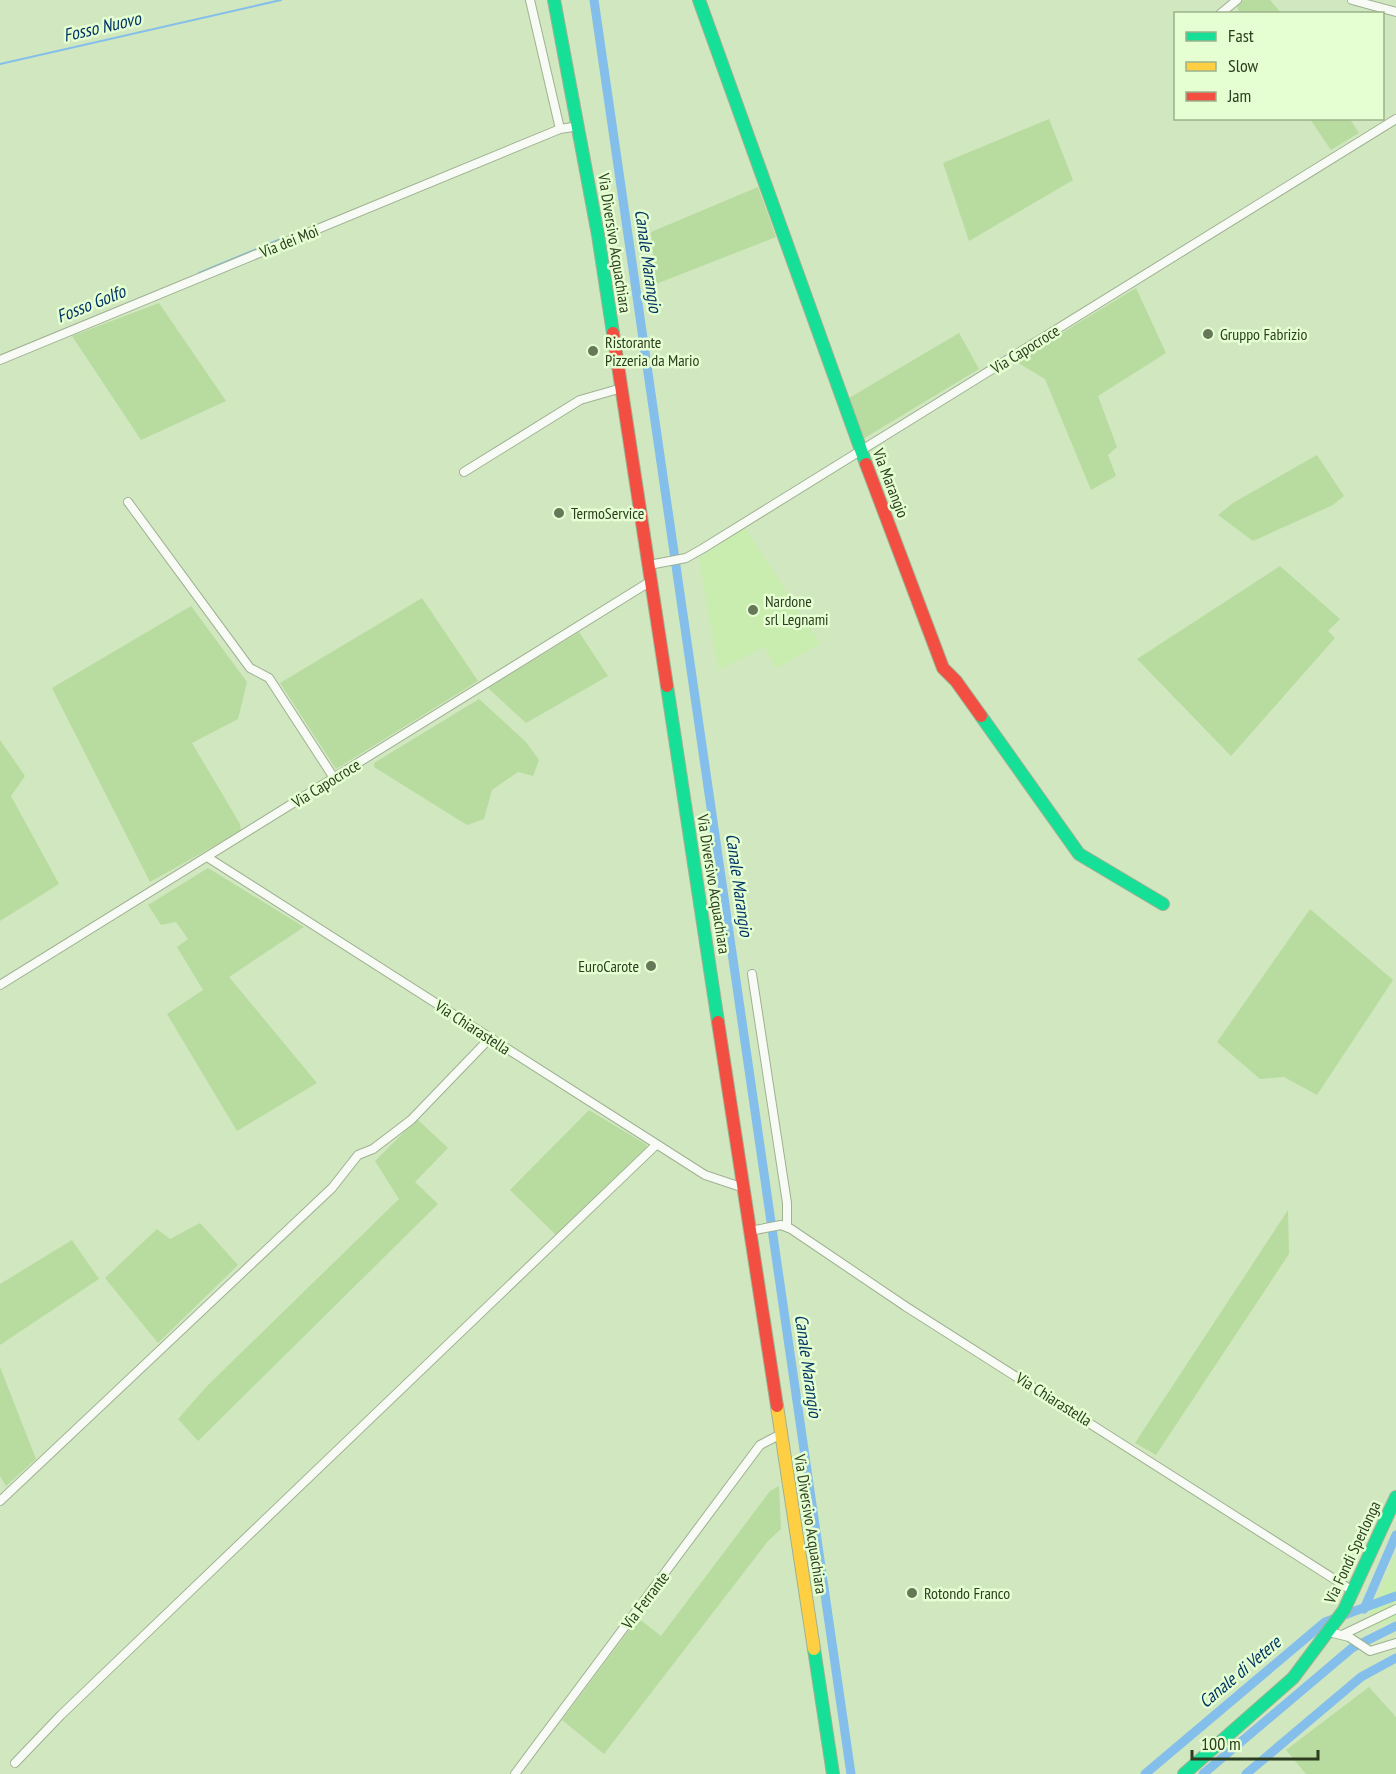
<svg xmlns="http://www.w3.org/2000/svg" width="1396" height="1774" font-family="'PT Sans Narrow',sans-serif">
	<style>
		.built { fill: #c9edae }
		.green { fill: #b8dc9f }
		.lines { fill: none; stroke-linecap: round; stroke-linejoin: round }
		.stream { stroke: #84beea; stroke-width: 2 }
		.canal { stroke: #84beea; stroke-width: 9 }
		.street-casing { stroke: #9fb192; stroke-width: 10 }
		.fast-casing { stroke: #9fb192; stroke-width: 14 }
		.slow-casing { stroke: #9fb192; stroke-width: 14 }
		.jam-casing { stroke: #9fb192; stroke-width: 14 }
		.street { stroke: #f8fbf5; stroke-width: 8 }
		.fast { stroke: #16e098; stroke-width: 12 }
		.slow { stroke: #ffcf43; stroke-width: 12 }
		.jam { stroke: #f24e42; stroke-width: 12 }
		.poi-dot { fill: #667858; stroke: #e5ffd3; stroke-width: 2 }
		.labels { text-anchor: middle; stroke-width: 5; stroke-linejoin: round; paint-order: stroke }
		.street-label { font-size: 16px; fill: #2d3d20; stroke: #e5ffd3 }
		.poi-label { font-size: 16px; fill: #2d3d20; stroke: #e5ffd3; text-anchor: start }
		.water-label { font-size: 18px; font-style: italic; fill: #003465; stroke: #e5ffd3 }
	</style>
	<rect width="100%" height="100%" fill="#d0e7bf"/>
	<path class="built" d="M745,528L820,644L776,668L764,647L718,670L699,558Z
		M1396,1554V1620L1363,1630Z"/>
	<path class="green" d="M1242,0H1270L1281,13H1240L1236,5Z
		M1049,119L1073,180L969,241L943,163Z
		M1310,119H1350L1359,133L1331,150Z
		M758,187L776,237L656,284L651,232Z
		M1136,288L1166,353L1098,396L1117,447L1108,455L1116,476L1091,490L1045,379L1015,361Z
		M159,303L226,401L141,440L72,336Z
		M959,333L979,369L863,439L849,398Z
		M1317,455L1344,496L1333,505L1253,541L1218,515L1233,503Z
		M1280,566L1340,619L1328,631L1335,638L1231,756L1137,659Z
		M422,598L478,681L336,769L280,683Z
		M191,606L247,682L238,719L192,743L240,824L241,831L150,882L52,688Z
		M579,632L608,676L526,723L488,688Z
		M479,699L526,742L539,760L533,776L518,772L492,790L484,819L467,825L374,767V763Z
		M0,740L25,776L11,796L59,884L0,921Z
		M208,868L304,927L229,977L317,1083L237,1131L167,1014L203,990L177,947L188,939L176,922L161,925L148,905Z
		M1310,909L1393,980L1317,1095L1284,1077L1260,1079L1217,1042Z
		M589,1110L647,1145L646,1150L558,1237L510,1190Z
		M417,1119L448,1148L415,1182L438,1204L198,1441L178,1419L207,1386L399,1199L375,1161Z
		M1288,1210L1289,1254L1156,1455L1135,1443Z
		M200,1223L238,1265L158,1343L105,1278L157,1229L170,1239Z
		M72,1240L99,1279L0,1345V1284Z
		M0,1367L36,1459L6,1486L0,1476Z
		M779,1486L781,1529L768,1541L604,1754L562,1720L638,1618L661,1636L770,1491Z
		M1369,1687L1396,1717V1774H1306L1286,1750Z"/>
	<g class="lines">
		<path class="stream" d="M0,64L281,0
			M199,273L283,238"/>
		<path class="canal" d="M594,0L851,1774
			M1364,1609L1396,1535
			M1145,1774L1325,1622L1396,1596
			M1203,1774L1352,1648L1396,1626
			M1246,1774L1361,1677L1396,1658"/>
		<defs>
			<path id="street" d="M530,0L560,129
				M1352,0L1396,12
				M1220,14L1237,0
				M0,360L560,129L579,126
				M464,472L580,400L622,388
				M128,502L250,668L269,678L334,778
				M649,565L686,558L702,549L1396,119
				M207,857L705,1175L744,1188
				M752,974L787,1203V1226
				M0,985L651,581
				M750,1231L781,1225L791,1229L905,1306L1353,1591
				M0,1501L332,1188L358,1155L373,1149L411,1120L490,1038
				M1329,1632L1349,1637L1370,1651L1396,1643
				M1342,1635L1396,1609
				M15,1763L61,1715L656,1145
				M515,1774L760,1445L781,1434"/>
			<path id="fast" d="M554,0L598,235L613,333
				M699,0L866,464
				M667,686L718,1022
				M981,716L1079,854L1163,904
				M814,1649L833,1774
				M1184,1774L1293,1678L1344,1610L1396,1497"/>
			<path id="slow" d="M777,1406L814,1649"/>
			<path id="jam" d="M613,333L667,686
				M866,464L943,668L956,681L981,716
				M718,1022L777,1406"/>
		</defs>
		<use href="#street" class="street-casing"/>
		<use href="#fast" class="fast-casing"/>
		<use href="#slow" class="slow-casing"/>
		<use href="#jam" class="jam-casing"/>
		<use href="#street" class="street"/>
		<use href="#fast" class="fast"/>
		<use href="#slow" class="slow"/>
		<use href="#jam" class="jam"/>
	</g>
	<g class="poi-dot">
		<circle cx="1208" cy="334" r="6"/>
		<circle cx="593" cy="351" r="6"/>
		<circle cx="559" cy="513" r="6"/>
		<circle cx="753" cy="610" r="6"/>
		<circle cx="651" cy="966" r="6"/>
		<circle cx="912" cy="1593" r="6"/>
	</g>
	<g class="labels">
		<g class="street-label">
			<text transform="translate(289 241) rotate(-22)" y="6">Via dei Moi</text>
			<text transform="translate(615 243) rotate(81)" y="6">Via Diversivo Acquachiara</text>
			<text transform="translate(1025 349) rotate(-32)" y="6">Via Capocroce</text>
			<text transform="translate(891 483) rotate(69)" y="6">Via Marangio</text>
			<text transform="translate(326 783) rotate(-32)" y="6">Via Capocroce</text>
			<text transform="translate(714 884) rotate(81)" y="6">Via Diversivo Acquachiara</text>
			<text transform="translate(473 1027) rotate(33)" y="6">Via Chiarastella</text>
			<text transform="translate(1054 1399) rotate(32)" y="6">Via Chiarastella</text>
			<text transform="translate(811 1524) rotate(81)" y="6">Via Diversivo Acquachiara</text>
			<text transform="translate(1352 1552) rotate(-65)" y="6">Via Fondi Sperlonga</text>
			<text transform="translate(645 1600) rotate(-53)" y="6">Via Ferrante</text>
		</g>
		<g class="poi-label">
			<text x="1220" y="340">Gruppo Fabrizio</text>
			<text x="605" y="348">Ristorante<tspan x="605" dy="18">Pizzeria da Mario</tspan></text>
			<text x="571" y="519">TermoService</text>
			<text x="765" y="607">Nardone<tspan x="765" dy="18">srl Legnami</tspan></text>
			<text x="639" y="972" text-anchor="end">EuroCarote</text>
			<text x="924" y="1599">Rotondo Franco</text>
		</g>
		<g class="water-label">
			<text transform="translate(102 27) rotate(-13)" y="6">Fosso Nuovo</text>
			<text transform="translate(648 261) rotate(82)" y="6">Canale Marangio</text>
			<text transform="translate(91 304) rotate(-22)" y="6">Fosso Golfo</text>
			<text transform="translate(739 885) rotate(82)" y="6">Canale Marangio</text>
			<text transform="translate(808 1366) rotate(82)" y="6">Canale Marangio</text>
			<text transform="translate(1240 1672) rotate(-40)" y="6">Canale di Vetere</text>
		</g>
	</g>
	<rect x="1174" y="12" width="210" height="108" fill="#e5ffd3" stroke="#9bb18b" stroke-width="1.5"/>
	<rect x="1186" y="32" width="30" height="9" fill="#16e098" stroke="#9bb18b" stroke-width="1.5"/>
	<text x="1228" y="42" font-size="18" fill="#2d3d20">Fast</text>
	<rect x="1186" y="62" width="30" height="9" fill="#ffcf43" stroke="#9bb18b" stroke-width="1.5"/>
	<text x="1228" y="72" font-size="18" fill="#2d3d20">Slow</text>
	<rect x="1186" y="92" width="30" height="9" fill="#f24e42" stroke="#9bb18b" stroke-width="1.5"/>
	<text x="1228" y="102" font-size="18" fill="#2d3d20">Jam</text>
	<path d="M1192 1750v9h126v-9" fill="none" stroke="#2d3d20" stroke-width="3"/>
	<text x="1201" y="1750" font-size="18" fill="#2d3d20" stroke="#e5ffd3" stroke-width="4.5" paint-order="stroke">100 m</text>
</svg>
